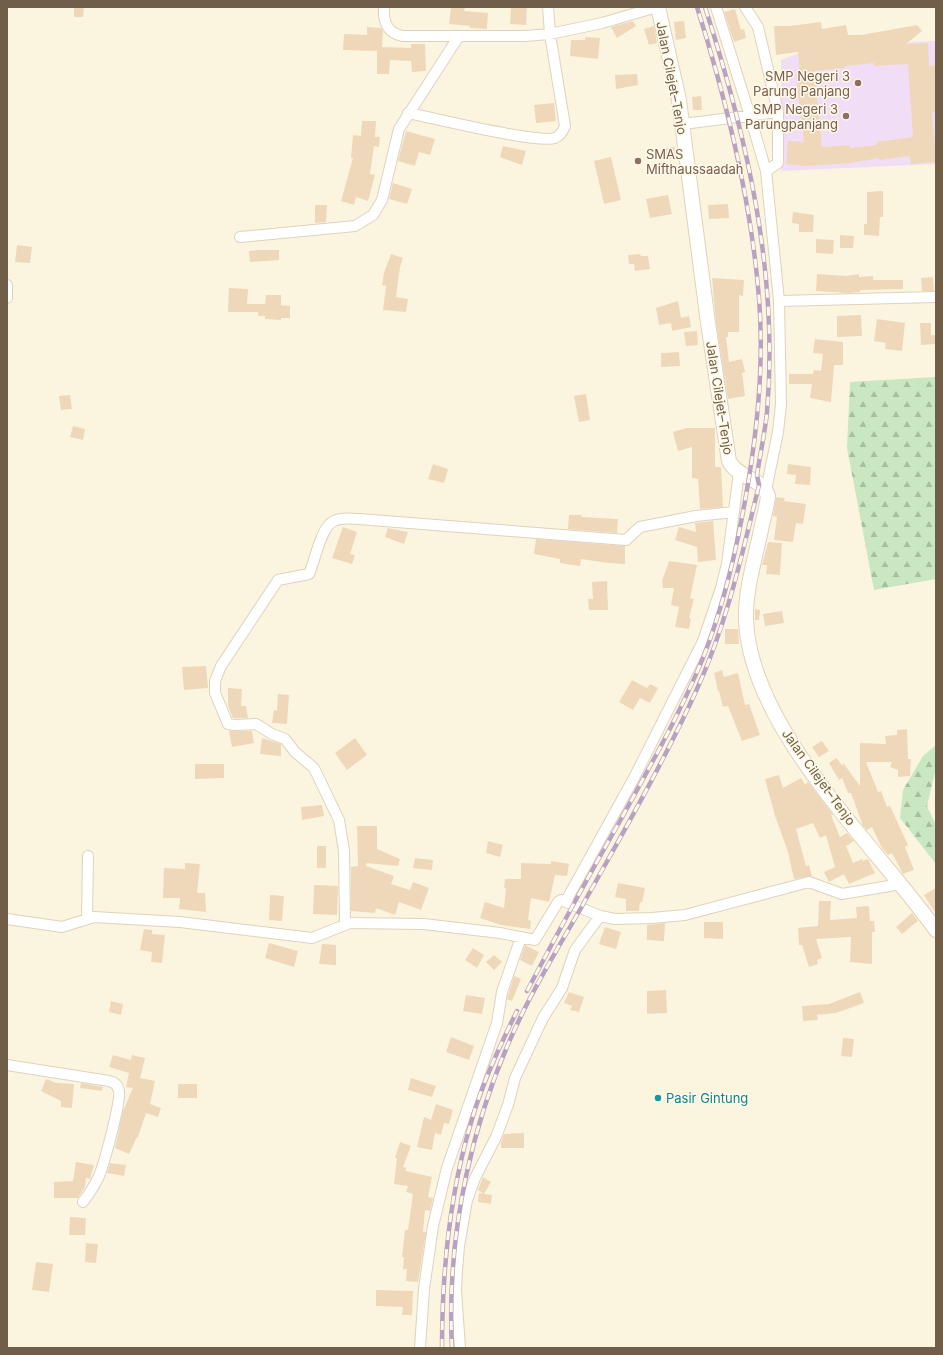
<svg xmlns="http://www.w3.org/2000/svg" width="943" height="1355" font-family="Inter,sans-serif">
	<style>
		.education { fill: #f2ddf7 }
		.forest { fill: url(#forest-firs) }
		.building { fill: #efd8b9; fill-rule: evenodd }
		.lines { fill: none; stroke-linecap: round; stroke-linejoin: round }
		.minor-casing { stroke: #ded2bd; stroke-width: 12 }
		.secondary-casing { stroke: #e0d2b8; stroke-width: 16 }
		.minor { stroke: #fff; stroke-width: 10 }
		.secondary { stroke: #fff; stroke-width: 14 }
		.rail-casing { stroke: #b9a1c2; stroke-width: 4.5 }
		.rail { stroke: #fef9e6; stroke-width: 3; stroke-dasharray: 9; stroke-linecap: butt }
		.education-dot { fill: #8d6e63; stroke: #fef9e6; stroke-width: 1.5 }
		.culture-dot { fill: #0f9aa8; stroke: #fef9e6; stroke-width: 1.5 }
		.labels { text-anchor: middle; stroke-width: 3; stroke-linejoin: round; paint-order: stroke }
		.education-label { font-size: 13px; fill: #785e54; stroke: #fef9e6; text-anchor: end }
		.street-label { font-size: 13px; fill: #705e49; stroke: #fef9e6 }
		.culture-label { font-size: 13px; fill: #0d838f; stroke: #fef9e6; text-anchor: start }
	</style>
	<defs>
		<pattern id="forest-firs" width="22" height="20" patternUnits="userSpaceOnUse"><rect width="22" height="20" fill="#c9e7c0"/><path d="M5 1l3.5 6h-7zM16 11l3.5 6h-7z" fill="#a8be9e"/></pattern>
	</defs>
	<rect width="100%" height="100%" fill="#fbf5e0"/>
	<path class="education" d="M934,41L936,43V164L781,171V60L814,47Z"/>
	<path class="forest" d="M936,377V579L874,590L847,448L850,382Z
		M936,745V768L927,806L936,825V864L900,818L903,790L923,756Z"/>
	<path class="building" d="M74,7H84L83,17H74Z
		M451,7H465L464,11L488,13L487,29L470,28V26L449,24Z
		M511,7H527L526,25L510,24Z
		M735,9L741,30L744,29L746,38L734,42L724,12Z
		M633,21L636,26L617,38L611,27Z
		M684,21L686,38L676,40L674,22Z
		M821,22L822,29L846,25L848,35H861L917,25L922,31L906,44L928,43L929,66L936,65V111L932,112L936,162L911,164L910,156L879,160V158L851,163L805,166L786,164L788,141L804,142L796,76L800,75L798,52L776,55L774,26H790ZM874,63V66L908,64L913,137L877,142V145L850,148V145L822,147L814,71L845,68V66Z
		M654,26L657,43L649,45L644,29Z
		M367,27L381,28L383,31L382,47L411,48V44H425L426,71L412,72L411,61L390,60L389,74H377V51L343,50L344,34L367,35Z
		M585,37L600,38L598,59L570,56L571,40H585Z
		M637,74L638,85L616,89L615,75Z
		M701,96L702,110H693L692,97Z
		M554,103L556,121L536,123L534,105Z
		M362,121H376L375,137H380L379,147L374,146L370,174L375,175L368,201L356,197L354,205L341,201L353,158H351L353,135L361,136Z
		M406,131L435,139L430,155L419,152L415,166L398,161Z
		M503,146L526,151L522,165L500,157Z
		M675,147L676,158L666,159L665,148Z
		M611,157L621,200L604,204L594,161Z
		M393,183L412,189L407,204L389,199Z
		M883,191V217H880L879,236L864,235V224H867V192Z
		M668,195L672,214L650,218L646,199Z
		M728,204L729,218L709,219L708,205Z
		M315,205H327L326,222L315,223Z
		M793,212L814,215L813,232H799V224L792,223Z
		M840,235L854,236L853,248H840Z
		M816,239L834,240L833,254L816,253Z
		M17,245L32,247L30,263L15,262Z
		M259,250H279V260L250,262L249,251Z
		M391,254L403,258L400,267L396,297L408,299L406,312L383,310L386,286L382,285L384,273Z
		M640,254L641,256H648L650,269L635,271L634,264H629L628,255Z
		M817,274L847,276L859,274V277L873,276V280H903V289L860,290V292L848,293L816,291Z
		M933,277L934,291H922L921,278Z
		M712,278L744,280L743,296L739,295V332H728V337H726L729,362L742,359L745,372L742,373L745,396L728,399L716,322Z
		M229,288L248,289L247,304H265L266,295H281V305L290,306V318H281V320L265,319V316H258V312H228Z
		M678,301L681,318L689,316L691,327L672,331L671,323L659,325L656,308Z
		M861,315L862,336L837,337V316Z
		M877,319L905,323L902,351L885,349L886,343L874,341Z
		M920,323H931V335H936V344L921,345Z
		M697,331L698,345L686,346L684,332Z
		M815,339L843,342V365H834V366L831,402L810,398L812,384H789V374H813L814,370L821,371L823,354L813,353Z
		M679,352L680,366L661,367V353Z
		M586,394L590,420L579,422L574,396Z
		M70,395L72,409L61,410L59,396Z
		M73,426L85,429L83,440L70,437Z
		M686,428H715V467H721L723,507L700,509L698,479L692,478V447L678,451L673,432Z
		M433,464L448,469L444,483L428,479Z
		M788,464L811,467L810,485L795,484L796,475L787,474Z
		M776,497L785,498L784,501L806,504L803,524L796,523L793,542L774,540L777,517L773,516Z
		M569,515H582L581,517L618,519L617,533L568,529Z
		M713,521L716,560L698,562L697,547L675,540L679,527L696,532L695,523Z
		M343,527L357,532L350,554L355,555L352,564L332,558Z
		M388,528L408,532L404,544L385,537Z
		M536,539L625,546V564L608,563L581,559L580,566L560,563V559L534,554Z
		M768,542L782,543L780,575L766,574L767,565H762Z
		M669,561L697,565L690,598L694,599L689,618L691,619L689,629L675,627L679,607L671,605L674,588H663L662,581Z
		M607,581L608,610H589L588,599H593L592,582Z
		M755,609L760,610L759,620H755Z
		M782,611L784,623L765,626L763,614Z
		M725,629H738L739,644H725Z
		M206,666L208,688L184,690L182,667Z
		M722,670L724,677L738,673L745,705L749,704L760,735L742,741L728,706L723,707L719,691H718L714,673Z
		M632,680L647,688L650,684L658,688L650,703L640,698L633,710L619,702Z
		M228,688L242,689L241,706H246L248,718H233L228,706Z
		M278,694L289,695L287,724L272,723L274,710L277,711Z
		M907,729L908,759H911L910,776L898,777V770L890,767L892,762H866L878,792L881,791L887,807L890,806L908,845L905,847L914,870L903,874L892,853L888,855L882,848L872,827L867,830L863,826L851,793H848L842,778L839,780L829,763L836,758L842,765L844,764L860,786V743L886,744L885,736L897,735V730Z
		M229,731H252L254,743L232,747Z
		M262,738L281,744V756L260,754Z
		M355,738L367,755L347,770L335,753Z
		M822,741L829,751L819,757L812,747Z
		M195,764H224V778L195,779Z
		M779,775L783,788L801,778L805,785L808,782L833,815H831L840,837L847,833L854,841L846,846L853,863L862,859L863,861L868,859L875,873L849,884L844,874L829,882L824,872L835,867L826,835L820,838L813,823L796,829L806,866L809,865L812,876L794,879L788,852L775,816L765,779Z
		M322,805L324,816L302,820L301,807Z
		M357,826H377V849L400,859L398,866L367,863L366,866L394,876L391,884L410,890L413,882L429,888L421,910L399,902L395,915L376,908L375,913L351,911V867L358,866Z
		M488,841L503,845L500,857L486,853Z
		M317,846H326V868H317Z
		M415,858L433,860L432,870L413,868Z
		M551,861L569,864L567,876L555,875L549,902L531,898L528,920L531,921L530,929L501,925L480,918L485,902L504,908L506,888H504L505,879H521V863L551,864Z
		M185,863L200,864L197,893H205L206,912L179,909L180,898H163L164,868L185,869Z
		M618,883L645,888L642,903L640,902L639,911H626V899L615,897Z
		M314,885L338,886L337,915L313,914Z
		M936,888V914L924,895Z
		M270,895L284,896L282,921L269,920Z
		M819,901H831L830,920L857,918L856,907L869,906L870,921H874L875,932H872V964L850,962L851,937L816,939L822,958L817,960L818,964L809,967L802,945H799L798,928L818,926Z
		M912,913L918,921L902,934L896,927Z
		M704,922H723V939L704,938Z
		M665,923L664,941L647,940V925Z
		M605,927L621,932L616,949L599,944Z
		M144,929L152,930V934L165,935L162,963L151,962L152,952L140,950Z
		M269,943L298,951L294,967L265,958Z
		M322,944L336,945V965L319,964Z
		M525,945L539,952L532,966L520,960Z
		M473,948L484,955L477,968L465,960Z
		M494,955L502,962L494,970L486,962Z
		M514,976L521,979L512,1001L507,999Z
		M666,990L667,1013L647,1014V991Z
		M569,992L584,997L579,1012L570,1010L572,1006L564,1003Z
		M860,992L864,1003L836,1013L817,1015L818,1020L803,1021L802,1006L829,1004Z
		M466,995L485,998L482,1014L463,1011Z
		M111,1001L123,1004L121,1015L109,1012Z
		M451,1037L474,1046L469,1060L446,1052Z
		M843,1038L854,1039L852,1057L841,1056Z
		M113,1055L131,1060L132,1055L145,1058L140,1078L155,1081L150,1104L161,1108L158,1117L146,1113L138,1137H137L129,1154L115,1148L123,1111L133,1088L126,1087L129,1073L109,1067Z
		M411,1078L436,1086L432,1097L408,1090Z
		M46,1079L56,1083L74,1084L72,1108L61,1107V1101L41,1091Z
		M81,1083L103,1087L102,1091L80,1088Z
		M178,1084H197V1098H178Z
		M436,1104L453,1110L449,1124L444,1123L441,1135L435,1133L432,1150L417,1147L424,1117L431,1120Z
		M524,1133V1148H501V1142L504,1134Z
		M400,1142L411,1146L403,1167L406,1168V1171L432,1177L428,1197L433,1198L430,1211L425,1210L423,1232H426L418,1282L406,1281L407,1269H403L404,1257H402L405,1230H408L413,1194L406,1192L408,1186L394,1184L397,1158H395Z
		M76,1162L94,1165L90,1179L86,1178L85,1187L78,1198H54V1182L73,1181Z
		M110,1163L126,1165L124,1176L107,1173Z
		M483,1177L491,1182L484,1194L478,1190Z
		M479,1193L492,1195L491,1204L478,1202Z
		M70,1217L86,1218L85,1235H69Z
		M86,1243L98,1244L96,1263L85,1262Z
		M36,1262L53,1264L49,1292L32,1290Z
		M376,1290L413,1291L412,1315H402L403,1307L376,1306Z"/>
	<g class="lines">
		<defs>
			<path id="minor" d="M384,7C383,21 386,32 402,36H525L550,34L602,23L657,7
				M716,7L750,116L766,171L779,301L781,404L778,432L766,490
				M745,7L758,27L778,112V163L766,171
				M408,113C434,118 537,144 555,138C560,136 563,131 565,126L550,34L548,7
				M683,124L778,112
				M240,237L355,226L373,215L382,200L399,129L459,36
				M7,285V298
				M779,301L936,297
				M566,901L635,776L703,641L721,588L727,564L739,472
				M7,919L62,927L94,917L180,922L312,938L350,923L424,924L500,933L535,940L558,902L561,900L600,916L615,919L652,918L685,915L809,882L842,894L901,884
				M87,919L88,856
				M345,924L344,851L339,820L314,768L295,752L285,739L272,734L256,724L235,725L228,724L215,693V681L221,666L278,580L309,574C315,561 321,526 334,521C342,517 351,519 359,519L626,540L640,527L696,516L734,512
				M7,1065L109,1081C114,1082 118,1085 119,1091C121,1102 104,1164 99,1176C95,1185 89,1194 83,1202
				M420,1348L424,1289L433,1226L447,1168L497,1023L502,992L521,937
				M460,1348L456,1290L457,1271L459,1246L467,1200L475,1178L496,1137L508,1105L515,1078L543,1018L562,988L575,950L600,916"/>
			<path id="secondary" d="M658,7L679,100L708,323L729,461C737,478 764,479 768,496C767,506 764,516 762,525C756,556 745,589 746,620C750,728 875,845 936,930"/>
		</defs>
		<use href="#minor" class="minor-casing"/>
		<use href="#secondary" class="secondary-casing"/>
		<use href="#minor" class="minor"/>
		<use href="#secondary" class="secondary"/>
		<defs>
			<path id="rail" d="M527,991C557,934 588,877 620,821C649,768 680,714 703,658C721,612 733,565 742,517C756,445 765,371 759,298C751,199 727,102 697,7
				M442,1348C442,1273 449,1198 470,1126C481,1086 499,1047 517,1011
				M452,1348C446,1234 472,1116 522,1014C540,977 561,943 581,908C621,836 663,764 697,689C727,623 742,555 759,485L757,475C760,454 765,433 767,412C779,275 747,137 705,7"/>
		</defs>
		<use href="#rail" class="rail-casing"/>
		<use href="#rail" class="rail"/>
	</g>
	<g class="education-dot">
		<circle cx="858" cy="83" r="4"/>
		<circle cx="846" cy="116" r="4"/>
		<circle cx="638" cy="161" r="4"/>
	</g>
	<circle class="culture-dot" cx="658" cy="1098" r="4"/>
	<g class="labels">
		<g class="education-label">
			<text x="850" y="81">SMP Negeri 3<tspan x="850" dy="15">Parung Panjang</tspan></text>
			<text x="838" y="114">SMP Negeri 3<tspan x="838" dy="15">Parungpanjang</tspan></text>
			<text x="646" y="159" text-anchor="start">SMAS<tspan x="646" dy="15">Mifthaussaadah</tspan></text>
		</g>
		<g class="street-label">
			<text transform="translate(672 78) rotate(79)" y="5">Jalan Cilejet–Tenjo</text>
			<text transform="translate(720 398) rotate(81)" y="5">Jalan Cilejet–Tenjo</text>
			<text transform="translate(819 777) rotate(54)" y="5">Jalan Cilejet–Tenjo</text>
		</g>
		<g class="culture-label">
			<text x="666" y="1103">Pasir Gintung</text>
		</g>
	</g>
	<rect width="943" height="1355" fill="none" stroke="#705e49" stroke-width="16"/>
</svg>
